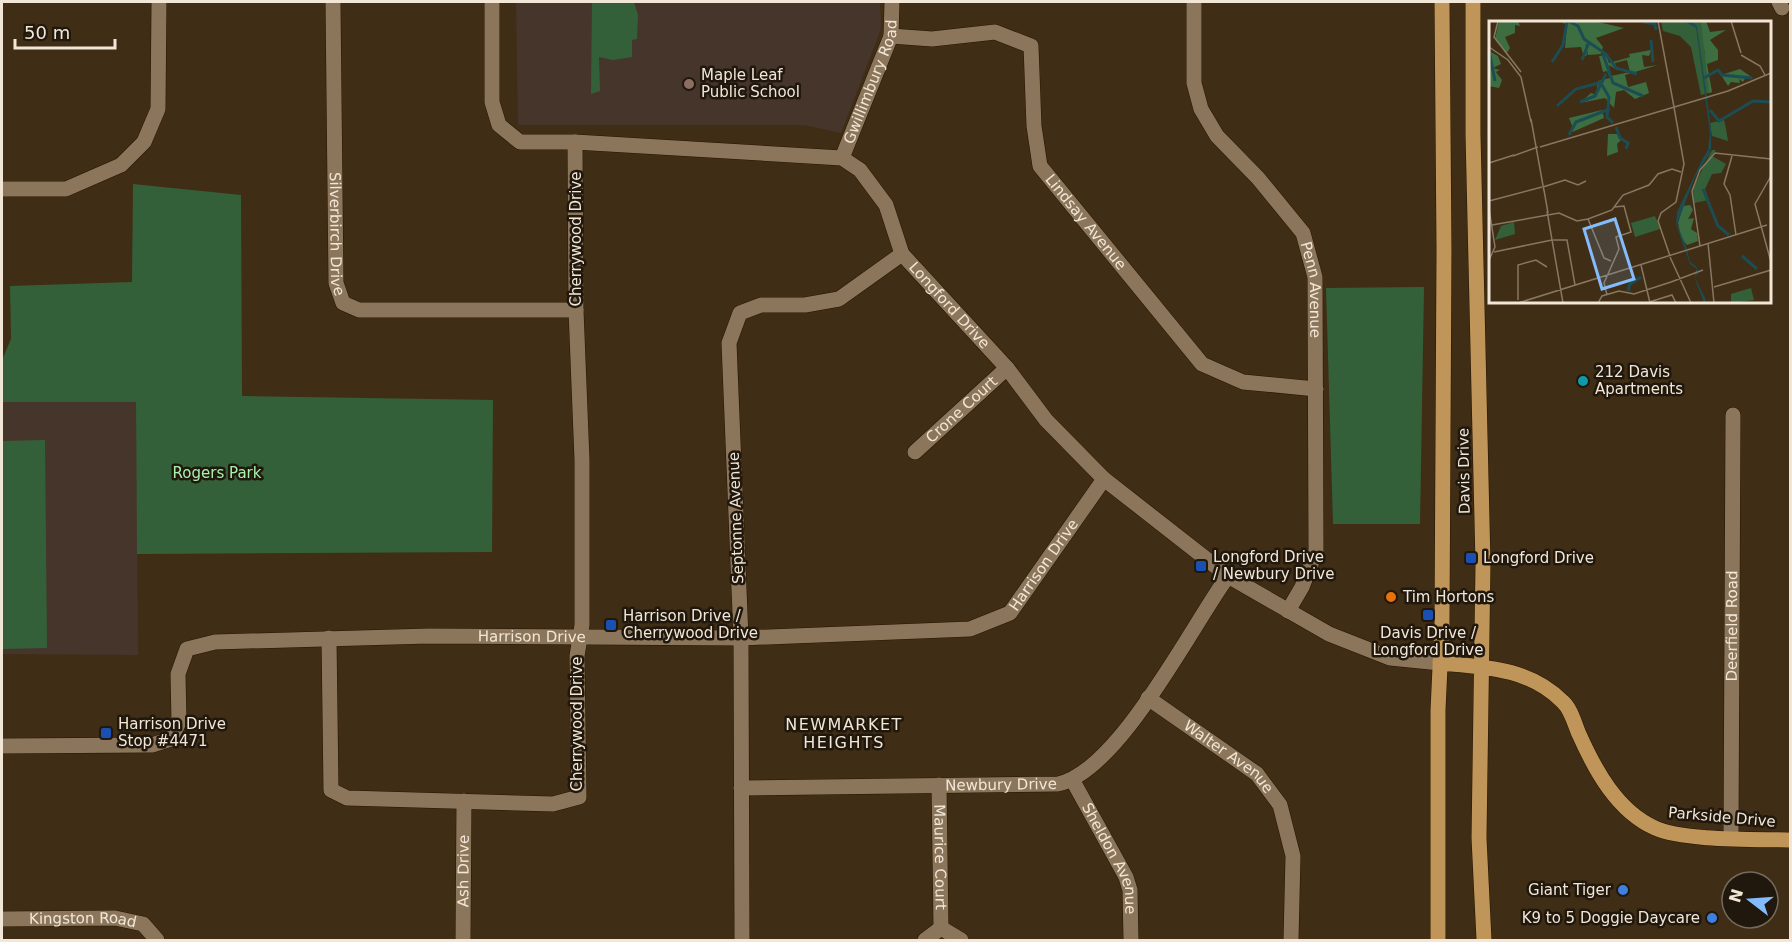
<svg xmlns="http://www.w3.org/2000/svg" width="1792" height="942" font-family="'DejaVu Sans',sans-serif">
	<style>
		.education { fill: #46352b }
		.green { fill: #346039 }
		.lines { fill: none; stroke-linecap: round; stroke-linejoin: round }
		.minor-casing { stroke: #261500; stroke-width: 16 }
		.major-casing { stroke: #261500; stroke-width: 16 }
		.minor { stroke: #8c765b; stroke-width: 15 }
		.major { stroke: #c09559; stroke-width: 15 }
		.education-dot { fill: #8d6e63; stroke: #20180d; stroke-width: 2 }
		.culture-dot { fill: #0f9aa8; stroke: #20180d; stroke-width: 2 }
		.transit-dot { fill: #1a4fb4; stroke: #20180d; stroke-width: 2 }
		.food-dot { fill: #e8710a; stroke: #20180d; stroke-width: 2 }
		.shop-dot { fill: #3f7fe0; stroke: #20180d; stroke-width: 2 }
		.labels { text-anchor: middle; stroke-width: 5; stroke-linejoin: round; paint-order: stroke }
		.poi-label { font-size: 15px; fill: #f2e6d7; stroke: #20180d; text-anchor: start }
		.street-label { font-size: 15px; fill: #f2e6d7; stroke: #20180d }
		.park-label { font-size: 15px; fill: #a7f2ad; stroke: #20180d }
		.neighbourhood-label { font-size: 16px; letter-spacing: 1.5px; fill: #f2e6d7; stroke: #20180d }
		.inset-river { fill: none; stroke: #1b4d53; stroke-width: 3 }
		.inset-road { fill: none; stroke: #877763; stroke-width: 1.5 }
		.view { fill: #84bcfb; fill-opacity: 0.15; stroke: #84bcfb; stroke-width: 3 }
		.inset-edge { fill: none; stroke: #f2e6d7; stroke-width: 3 }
	</style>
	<rect width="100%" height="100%" fill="#402d15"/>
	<path class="education" d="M516,2H880L881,29L841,133L804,125H518Z
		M136,401L138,655L2,654V402Z"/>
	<path class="green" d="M592,2H634L638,15L637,39L632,40V57L613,60L599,57L600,91L591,94Z
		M133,184L241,195L242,396L493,400L492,552L137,554L136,402H2V360L11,339L10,286L132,282Z
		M1424,287L1420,524H1333L1326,288Z
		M45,440L47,648L2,649V441Z"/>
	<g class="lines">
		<defs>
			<g id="minor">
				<path id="s1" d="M333,2L336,283L343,303L359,310H576"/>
				<path id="s2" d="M492,2V102L499,125L520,142H575L842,158L860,170L886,205L902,254L1007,368L1046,420L1104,479L1228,576L1329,634L1390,658L1440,663"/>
				<path id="s3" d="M1194,2V83L1201,109L1217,136L1258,178L1303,233L1315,277L1316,551L1302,587L1288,611"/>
				<path d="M1779,2L1782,8"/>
				<path id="s4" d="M891,36L932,39L995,32L1031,46L1034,126L1040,166L1202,364L1243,382L1316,389"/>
				<path id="s5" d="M842,158L891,36L892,2"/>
				<path d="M2,189H66L121,165L144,142L158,109L159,2"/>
				<path id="s6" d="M915,452L1007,368"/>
				<path d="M329,638L331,790L347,798L553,804L579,797L577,656L582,625V460L576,310L575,142"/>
				<path id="s7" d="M1148,698L1257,774L1280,805L1293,856L1291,940"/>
				<path id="s8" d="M2,746L152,745L171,739L179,722L178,674L187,649L215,642L429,636L741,638L970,629L1010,613L1104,479"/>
				<path id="s9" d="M1073,781L1126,877L1130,890L1131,940"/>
				<path id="s10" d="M939,785L941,928"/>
				<path id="s11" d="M741,788L1058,784C1119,771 1191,627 1228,576"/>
				<path id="s12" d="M1731,838L1733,415"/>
				<path id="s13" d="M2,919L115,918L143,924L157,940"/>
				<path d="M941,928L961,940"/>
				<path id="s14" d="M463,940L464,801"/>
				<path d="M742,940L741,638L729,343L740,313L761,305H805L839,299L902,254"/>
				<path d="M925,940L941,928"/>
			</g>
			<path id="major" d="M1473,2V134L1483,564L1479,838L1484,940
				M1440,663C1485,667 1530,668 1563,702C1571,709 1575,725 1579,734C1595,770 1617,811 1655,828C1683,841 1757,839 1790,840
				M1438,940V710L1442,624L1444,250L1442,2"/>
		</defs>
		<use href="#minor" class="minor-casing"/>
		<use href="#major" class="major-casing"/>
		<use href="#minor" class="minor"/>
		<use href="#major" class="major"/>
	</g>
	<circle class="education-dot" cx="689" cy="84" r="6"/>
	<circle class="culture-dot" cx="1583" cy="381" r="6"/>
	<g class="transit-dot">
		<rect x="1465" y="552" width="12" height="12" rx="3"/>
		<rect x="1195" y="560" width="12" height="12" rx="3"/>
		<rect x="1422" y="609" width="12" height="12" rx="3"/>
		<rect x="605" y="619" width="12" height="12" rx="3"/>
		<rect x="100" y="727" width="12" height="12" rx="3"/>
	</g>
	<circle class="food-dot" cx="1391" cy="597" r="6"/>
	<g class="shop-dot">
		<circle cx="1623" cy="890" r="6"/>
		<circle cx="1712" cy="918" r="6"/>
	</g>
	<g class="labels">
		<g class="poi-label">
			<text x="701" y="80">Maple Leaf<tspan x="701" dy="17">Public School</tspan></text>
			<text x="1595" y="377">212 Davis<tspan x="1595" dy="17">Apartments</tspan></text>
			<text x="1213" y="562">Longford Drive<tspan x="1213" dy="17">/ Newbury Drive</tspan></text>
			<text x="1483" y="563">Longford Drive</text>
			<text x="1403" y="602">Tim Hortons</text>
			<text x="623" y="621">Harrison Drive /<tspan x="623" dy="17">Cherrywood Drive</tspan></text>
			<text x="1428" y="638" text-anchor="middle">Davis Drive /<tspan x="1428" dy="17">Longford Drive</tspan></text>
			<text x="118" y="729">Harrison Drive<tspan x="118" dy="17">Stop #4471</tspan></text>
			<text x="1611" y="895" text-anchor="end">Giant Tiger</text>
			<text x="1700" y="923" text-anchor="end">K9 to 5 Doggie Daycare</text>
		</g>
		<g class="street-label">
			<text dy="5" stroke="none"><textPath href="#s5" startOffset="82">Gwillimbury Road</textPath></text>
			<text dy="5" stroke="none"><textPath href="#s4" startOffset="336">Lindsay Avenue</textPath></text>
			<text dy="5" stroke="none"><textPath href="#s1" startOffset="232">Silverbirch Drive</textPath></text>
			<text transform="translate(576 239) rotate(-90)" y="5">Cherrywood Drive</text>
			<text dy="5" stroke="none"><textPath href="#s3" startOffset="327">Penn Avenue</textPath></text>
			<text dy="5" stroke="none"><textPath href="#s2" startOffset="660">Longford Drive</textPath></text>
			<text dy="5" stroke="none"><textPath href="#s6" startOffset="63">Crone Court</textPath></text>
			<text transform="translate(1464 471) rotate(-91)" y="5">Davis Drive</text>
			<text transform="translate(736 518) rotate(-92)" y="5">Septonne Avenue</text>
			<text dy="5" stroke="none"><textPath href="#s8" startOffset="1149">Harrison Drive</textPath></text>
			<text dy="5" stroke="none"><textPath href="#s12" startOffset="212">Deerfield Road</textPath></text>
			<text dy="5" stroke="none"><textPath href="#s8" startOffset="609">Harrison Drive</textPath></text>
			<text transform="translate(577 724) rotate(-90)" y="5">Cherrywood Drive</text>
			<text dy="5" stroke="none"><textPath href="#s7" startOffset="100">Walter Avenue</textPath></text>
			<text dy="5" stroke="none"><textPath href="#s11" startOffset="260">Newbury Drive</textPath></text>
			<text transform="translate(1722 817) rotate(5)" y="5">Parkside Drive</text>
			<text dy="5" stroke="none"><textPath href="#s10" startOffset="72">Maurice Court</textPath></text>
			<text dy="5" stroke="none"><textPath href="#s9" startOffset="87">Sheldon Avenue</textPath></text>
			<text dy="5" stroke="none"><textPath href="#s14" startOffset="69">Ash Drive</textPath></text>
			<text dy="5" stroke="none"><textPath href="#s13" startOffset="81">Kingston Road</textPath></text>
		</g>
		<g class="park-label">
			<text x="217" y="478">Rogers Park</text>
		</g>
		<g class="neighbourhood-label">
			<text x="844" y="730">NEWMARKET<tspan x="844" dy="18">HEIGHTS</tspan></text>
		</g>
	</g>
	<g transform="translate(1489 21)">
		<rect width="282" height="282" fill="#402d15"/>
		<path d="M172,0H216L215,29L223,71L212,74L202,26L191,15L174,10ZM235,99L237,108L239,120L223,115L221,102ZM223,129H227L223,135L237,143L232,152L223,153L216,168L220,179L205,182L204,167ZM166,195L171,208L146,216L142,202ZM25,201L26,213L6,219L12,205ZM262,267L265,279L242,282V273Z" fill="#346039"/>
		<path d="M10,0H29L31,5L26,4V12L16,16L21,27L18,32L6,18ZM71,0L109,1L135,7L107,17L114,26L112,33L99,34L96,21L98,34L95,36L92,26L76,27L78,4ZM212,0H217L221,11L237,9L221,19L229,29V39L218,43L223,71L220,72ZM162,29L160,35L153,34L155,46L169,44L136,54L139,66L157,61L160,72L146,78L135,69L127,71L125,87L116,77L91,82L102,72L107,74L109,60L121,57L118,50L114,51L110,35L117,34L120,42L141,36L140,33ZM138,39L141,51L122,55L120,44L128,49L126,42ZM0,30L9,35L12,43L4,47L11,49L7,51L13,59L10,67L0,65ZM251,48L264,57L257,56L254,61L250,58L251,62L242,61L239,65L232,54ZM113,89L115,97L79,113L84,107L80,97ZM119,113H128L132,119L128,123L129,131L118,135ZM201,184L204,189L199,198L205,197L202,208L208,212L209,220L198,224L192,217L189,202L194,185Z" fill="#3c6e41" fill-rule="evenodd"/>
		<path d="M195,0H198L206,3L208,5L222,106V130L220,127L221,132L206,156L188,203L197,225L201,241L207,245L209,252L206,257L216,277L217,280L215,282L206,258L207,247L201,243L187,203L188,191L214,137L219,129L221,112L207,7Z" fill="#1b4d53"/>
		<path class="inset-river" d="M79,0L89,5L95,18L117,33L127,47L148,53M154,1L166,3L167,9M162,19L164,41M0,30L6,60M114,33L124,62L154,75M93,39L100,21M63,41L74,24L78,0M215,57L229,49L233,54L263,57M113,64L120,76L118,96L124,102M91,81L106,75L117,53M68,85L87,68L113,61M221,89L230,100L264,80L282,81M127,106L131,117L139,122L137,128M80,114L87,101L121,88M214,168L229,205L240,214M253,235L268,248M139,270L141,263L152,256"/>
		<path class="inset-road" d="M9,0L5,16L32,51M169,0L185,86M242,0L252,32M0,26L19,39L32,56L42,101M252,34L271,45L276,54M42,98L55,170M51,126L239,70L282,52M24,135L49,126M243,135L235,163L241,174L247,214M0,142L25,134M282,155L266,183L282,241M54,166L76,159L89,164L97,160M55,169L59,192M0,180L53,166M0,188L6,226L0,239M58,190L74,282M99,198L115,237L122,240M3,204L70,192L88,200L99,198L123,189L134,174L160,164L169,153L183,148L192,151M64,219H78L86,264M219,222L225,282M211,225L203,170L211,149L226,132L282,138M5,231L63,219M181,235L169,200L172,192L187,181L195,143L185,86M181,236L202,282M152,244L161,282M119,253L130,228L127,216L142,211L135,185L125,186M182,261L214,249M225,266L282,249M118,274L115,262L119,253M29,279V244L47,239L58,246M29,282L278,204M109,282L113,275L130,270L145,273L182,261M157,282L183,274L187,282"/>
		<path class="view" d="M126,198L145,258L113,268L95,208Z"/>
		<rect width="282" height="282" class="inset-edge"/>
	</g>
	<rect width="1792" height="942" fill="none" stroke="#f2e6d7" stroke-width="6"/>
	<g transform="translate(1750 900) rotate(287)"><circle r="28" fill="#20180d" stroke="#746a5e" stroke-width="1.5"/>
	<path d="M0-4.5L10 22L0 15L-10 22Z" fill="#84bcfb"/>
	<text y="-9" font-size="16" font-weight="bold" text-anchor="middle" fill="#f2e6d7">N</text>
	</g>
	<path d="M15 39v9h100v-9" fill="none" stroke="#f2e6d7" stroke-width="3"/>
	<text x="24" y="39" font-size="18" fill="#f2e6d7" stroke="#20180d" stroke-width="4.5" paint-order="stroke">50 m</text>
</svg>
